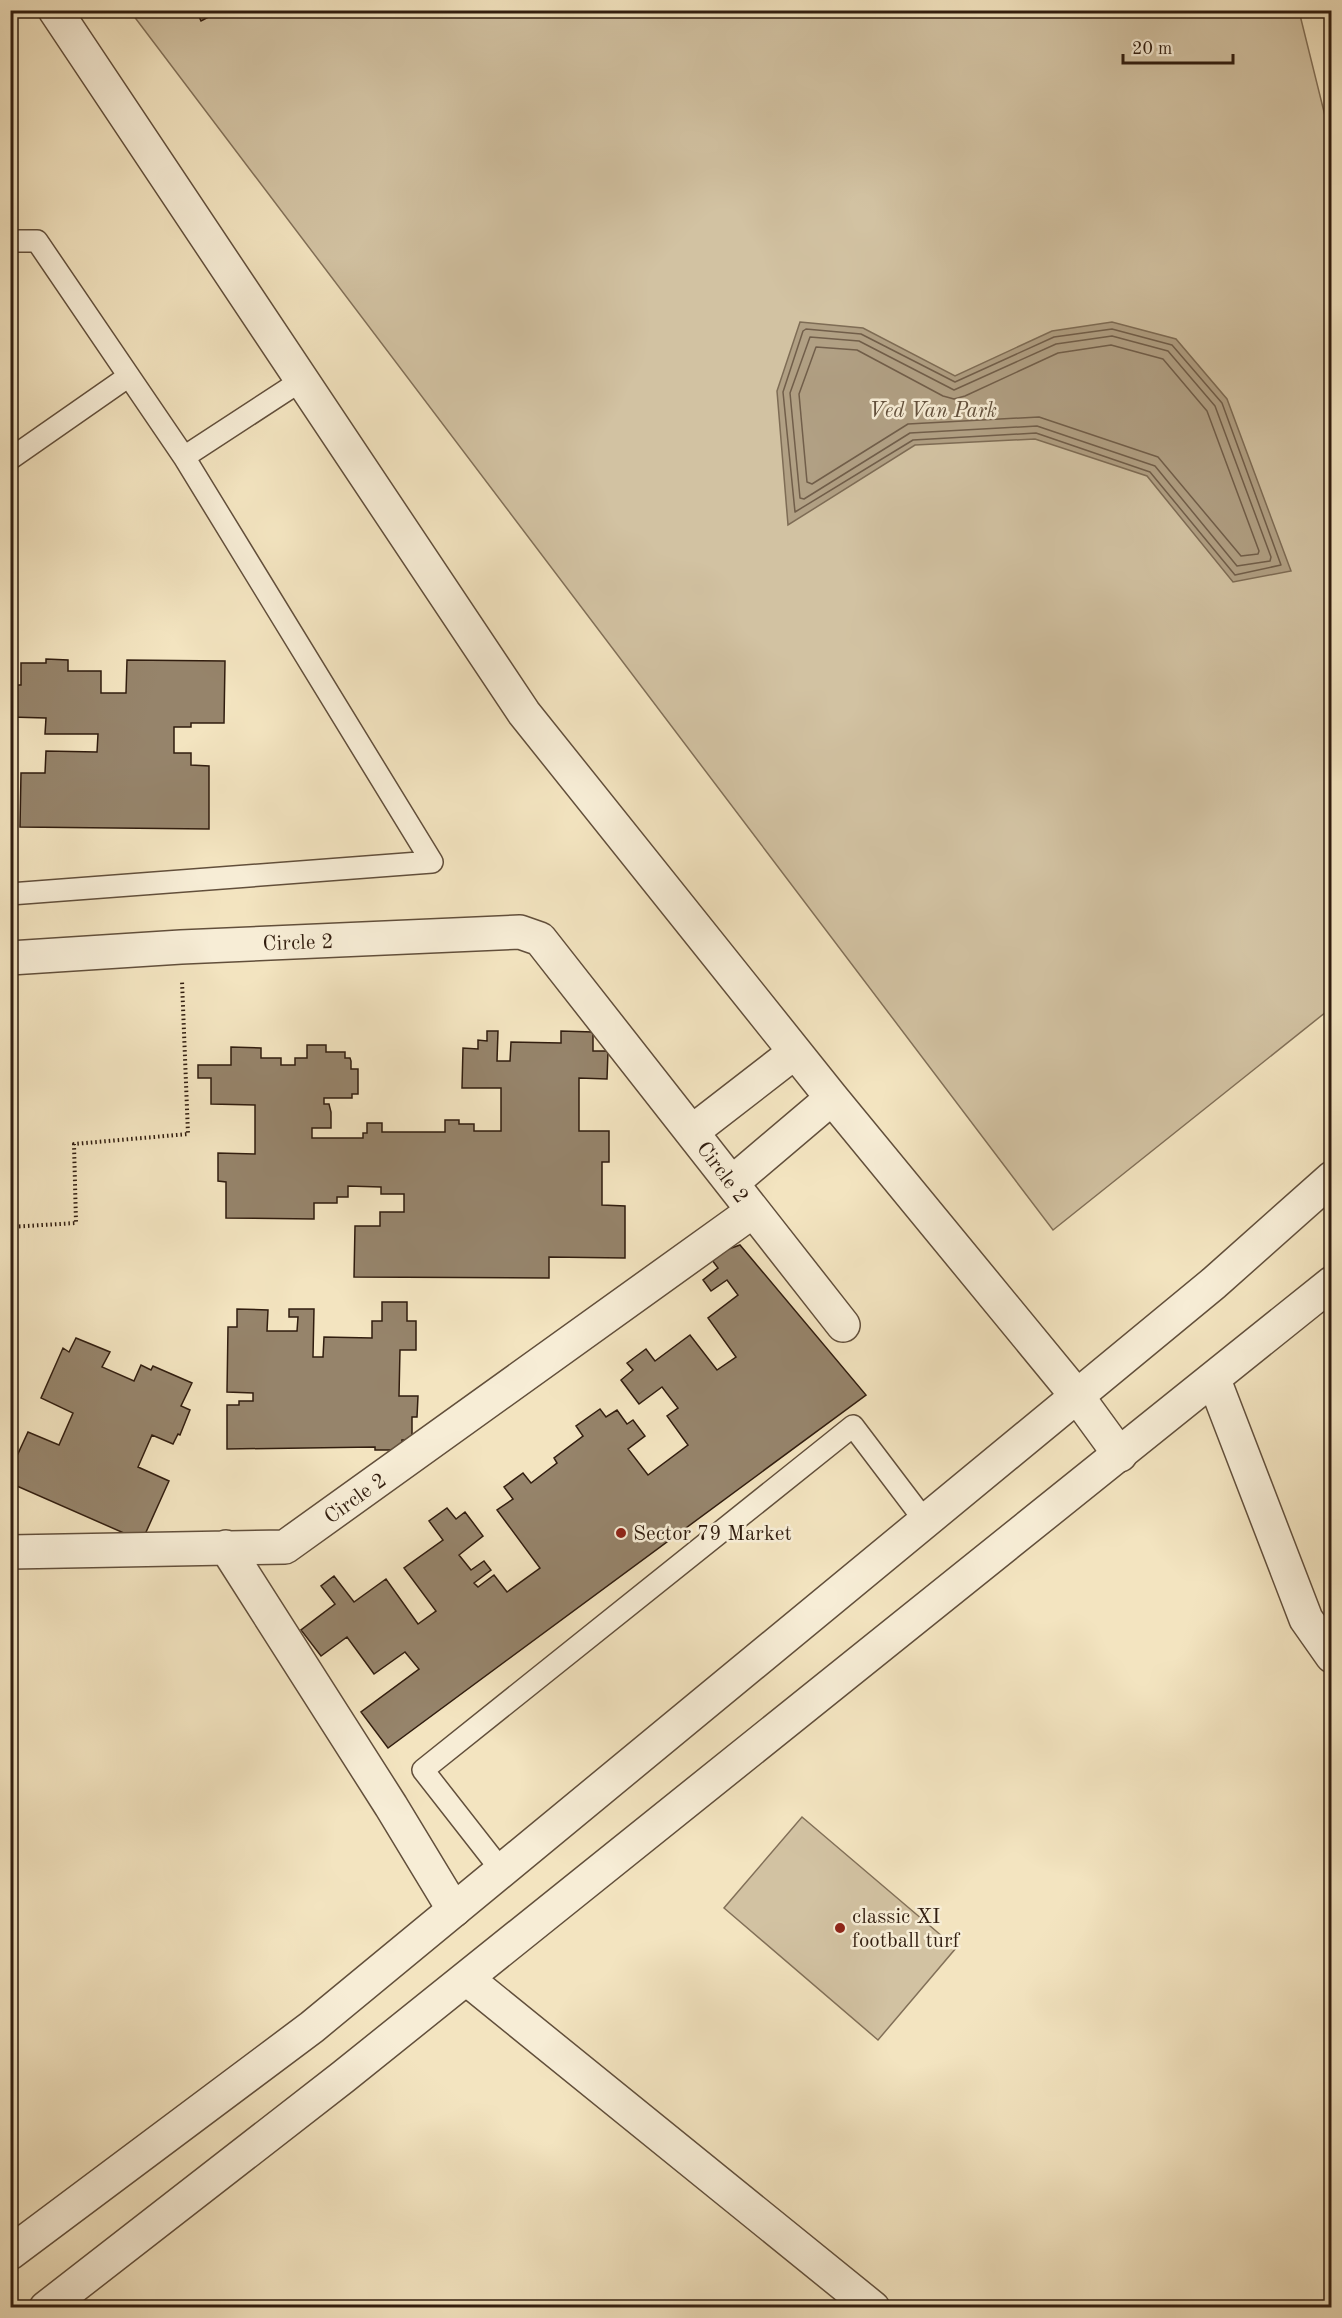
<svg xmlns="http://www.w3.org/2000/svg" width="1342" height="2318" font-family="'Old Standard TT',serif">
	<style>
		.green { fill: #d2c2a2; stroke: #827058; stroke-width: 1.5 }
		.water { fill: #b1a084; stroke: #7e6c55; stroke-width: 1.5 }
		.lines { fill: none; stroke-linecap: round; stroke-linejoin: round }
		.shore { stroke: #715e4a; stroke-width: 1.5 }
		.building { fill: #96846b; stroke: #311d0f; stroke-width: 1.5 }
		.service-casing { stroke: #624f3b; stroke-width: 24 }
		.minor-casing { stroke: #624f3b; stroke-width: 36 }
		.tertiary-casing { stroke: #624f3b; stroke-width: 36 }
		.path { stroke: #311d0f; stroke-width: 4; stroke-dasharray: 1.5 3; stroke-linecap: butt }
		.service { stroke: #f7edd6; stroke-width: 21 }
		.minor { stroke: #f7edd6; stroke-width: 33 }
		.tertiary { stroke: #f7edd6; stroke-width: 33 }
		.poi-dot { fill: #8f2418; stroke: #f7edd6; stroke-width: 2 }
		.labels { text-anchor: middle; stroke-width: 5; stroke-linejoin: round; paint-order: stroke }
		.park-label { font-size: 21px; font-style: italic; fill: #614f3b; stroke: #f7edd6 }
		.street-label { font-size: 21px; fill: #311d0f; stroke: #f7edd6 }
		.poi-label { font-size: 21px; fill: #311d0f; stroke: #f7edd6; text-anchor: start }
	</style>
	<rect width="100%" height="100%" fill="#f3e4c0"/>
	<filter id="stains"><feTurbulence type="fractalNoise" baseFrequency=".00333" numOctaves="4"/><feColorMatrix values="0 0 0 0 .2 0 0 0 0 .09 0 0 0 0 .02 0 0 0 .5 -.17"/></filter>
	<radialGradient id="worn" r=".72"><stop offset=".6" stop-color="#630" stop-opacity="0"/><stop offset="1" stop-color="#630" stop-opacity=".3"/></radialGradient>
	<path class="green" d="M130,11H1299L1332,144L1331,1008L1053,1230Z
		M802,1817L956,1948L878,2040L724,1908Z"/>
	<path class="water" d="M800,322L863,328L955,376L1052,331L1112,322L1176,339L1227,399L1291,571L1233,582L1147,476L1035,439L915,445L788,525L777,391Z"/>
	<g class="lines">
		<path class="shore" d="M806,329L861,334L955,382L1054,337L1112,329L1172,345L1222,403L1281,565L1235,575L1150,472L1036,433L913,440L795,512L783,392L803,331Z
			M1112,336L1168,351L1215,406L1271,557L1270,561L1237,566L1155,466L1037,426L910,433L804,499L800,498L790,393L810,337L859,341L954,390L1056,344Z
			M1111,345L1163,359L1207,411L1259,551L1258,554L1241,556L1158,457L1039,417L908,424L812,484L807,482L799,394L816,347L857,350L943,396L954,399L965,396L1058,353Z"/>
	</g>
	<path class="building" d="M196,10H222L201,21Z
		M46,659L68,660V671H101V693H126L127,660L225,661L224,723H191V727H174V753H191V765L209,766V829L20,827L21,773H45L46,751L97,752L98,734H45L46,718L10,717V700H17V685H21V663H46Z
		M487,1031H498L497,1061H510L511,1042L561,1043V1031L593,1032V1051H608L607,1079L579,1078V1131H609V1162H602V1205L625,1206V1258L549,1257V1278L354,1277L355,1226H380V1212H404V1194H381V1187L348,1186V1197H337V1203H314V1219L226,1218V1182L218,1181V1153L255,1154V1105L211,1104V1078H198V1065H231V1047L261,1048V1058H281V1065H295V1058H307V1045H326V1052H345V1058H350L351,1061V1069H358V1094H352V1098H324V1104H329L331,1112V1128H312V1138H363V1133H367V1123H382V1132H445V1120H459V1124H474V1131H501V1088H462L463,1048L478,1049V1040L487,1041Z
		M740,1245L866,1395L388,1748L361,1712L419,1669L405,1652L374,1674L347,1637L321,1656L301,1630L335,1604L321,1586L334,1576L354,1602L386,1579L418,1624L436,1611L404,1568L443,1540L429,1521L447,1508L456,1519L465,1512L483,1536L459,1555L471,1570L484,1561L491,1570L474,1583L478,1587L494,1575L507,1592L540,1568L497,1510L513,1499L504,1487L523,1473L531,1483L557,1463L554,1458L583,1436L576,1426L600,1409L606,1417L617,1410L627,1424L633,1420L645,1436L628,1449L648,1475L688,1445L667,1416L678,1408L662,1387L639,1404L621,1380L633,1370L627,1363L646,1349L655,1361L690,1335L717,1370L736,1357L708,1318L738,1295L727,1280L711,1291L703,1280L718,1268L709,1256Z
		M382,1302H407V1321H416V1350H400L399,1396H418L417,1417H412V1440H402V1450H375V1447L227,1449V1405H239V1401H253V1393L227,1392L228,1327H237V1309L268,1310L267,1331H297L298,1317H289V1309H314L313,1357H323L324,1337L372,1338V1321H382Z
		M76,1338L110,1352L102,1367L134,1381L141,1365L151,1370L153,1366L192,1383L181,1406L190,1410L180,1435L178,1434L173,1444L152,1435L138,1467L169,1481L142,1541L10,1483V1471L28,1432L59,1445L73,1413L41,1398L63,1348L69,1352Z"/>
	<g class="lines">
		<defs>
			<path id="service" d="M10,241H37L184,457L432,862L10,894
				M184,457L302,380
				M10,459L129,376
				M502,1871L423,1770L853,1426L925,1521"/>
			<path id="minor" d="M55,10L524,713L832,1098L1077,1396L1120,1455
				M10,958L181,947L520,932L540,939L843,1325
				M693,1131L795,1052
				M733,1182L832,1098
				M1214,1380L1306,1619L1332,1656
				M226,1547L391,1806L454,1910
				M10,1552L285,1547L753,1211
				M467,1979L873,2308"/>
			<path id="tertiary" d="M10,2253L312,2027L1214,1283L1332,1178
				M46,2308L343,2077L1332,1283"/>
		</defs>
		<use href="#service" class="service-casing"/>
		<use href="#minor" class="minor-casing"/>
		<use href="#tertiary" class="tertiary-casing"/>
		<path class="path" d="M10,1227L76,1223L74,1144L188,1134L182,981"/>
		<use href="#service" class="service"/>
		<use href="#minor" class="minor"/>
		<use href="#tertiary" class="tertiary"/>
	</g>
	<g class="poi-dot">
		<circle cx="621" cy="1533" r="6"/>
		<circle cx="840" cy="1928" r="6"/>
	</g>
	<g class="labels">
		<g class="park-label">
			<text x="933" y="417">Ved Van Park</text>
		</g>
		<g class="street-label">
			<text transform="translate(298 942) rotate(-2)" y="7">Circle 2</text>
			<text transform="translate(723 1172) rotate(53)" y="7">Circle 2</text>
			<text transform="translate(355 1498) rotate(-36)" y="7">Circle 2</text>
		</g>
		<g class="poi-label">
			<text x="633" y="1540">Sector 79 Market</text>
			<text x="852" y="1923">classic XI<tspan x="852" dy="24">football turf</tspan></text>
		</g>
	</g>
	<rect width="1342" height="2318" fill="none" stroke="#f3e4c0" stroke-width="36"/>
	<rect x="12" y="12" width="1318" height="2294" fill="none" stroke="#311d0f" stroke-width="3"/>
	<rect x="18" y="18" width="1306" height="2282" fill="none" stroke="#311d0f" stroke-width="1.5"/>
	<path d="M1123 54v9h110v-9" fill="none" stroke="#311d0f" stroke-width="3"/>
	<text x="1132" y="54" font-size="18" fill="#311d0f" stroke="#f7edd6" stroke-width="4.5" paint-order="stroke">20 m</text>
	<rect width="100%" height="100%" filter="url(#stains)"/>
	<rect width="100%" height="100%" fill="url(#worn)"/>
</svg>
